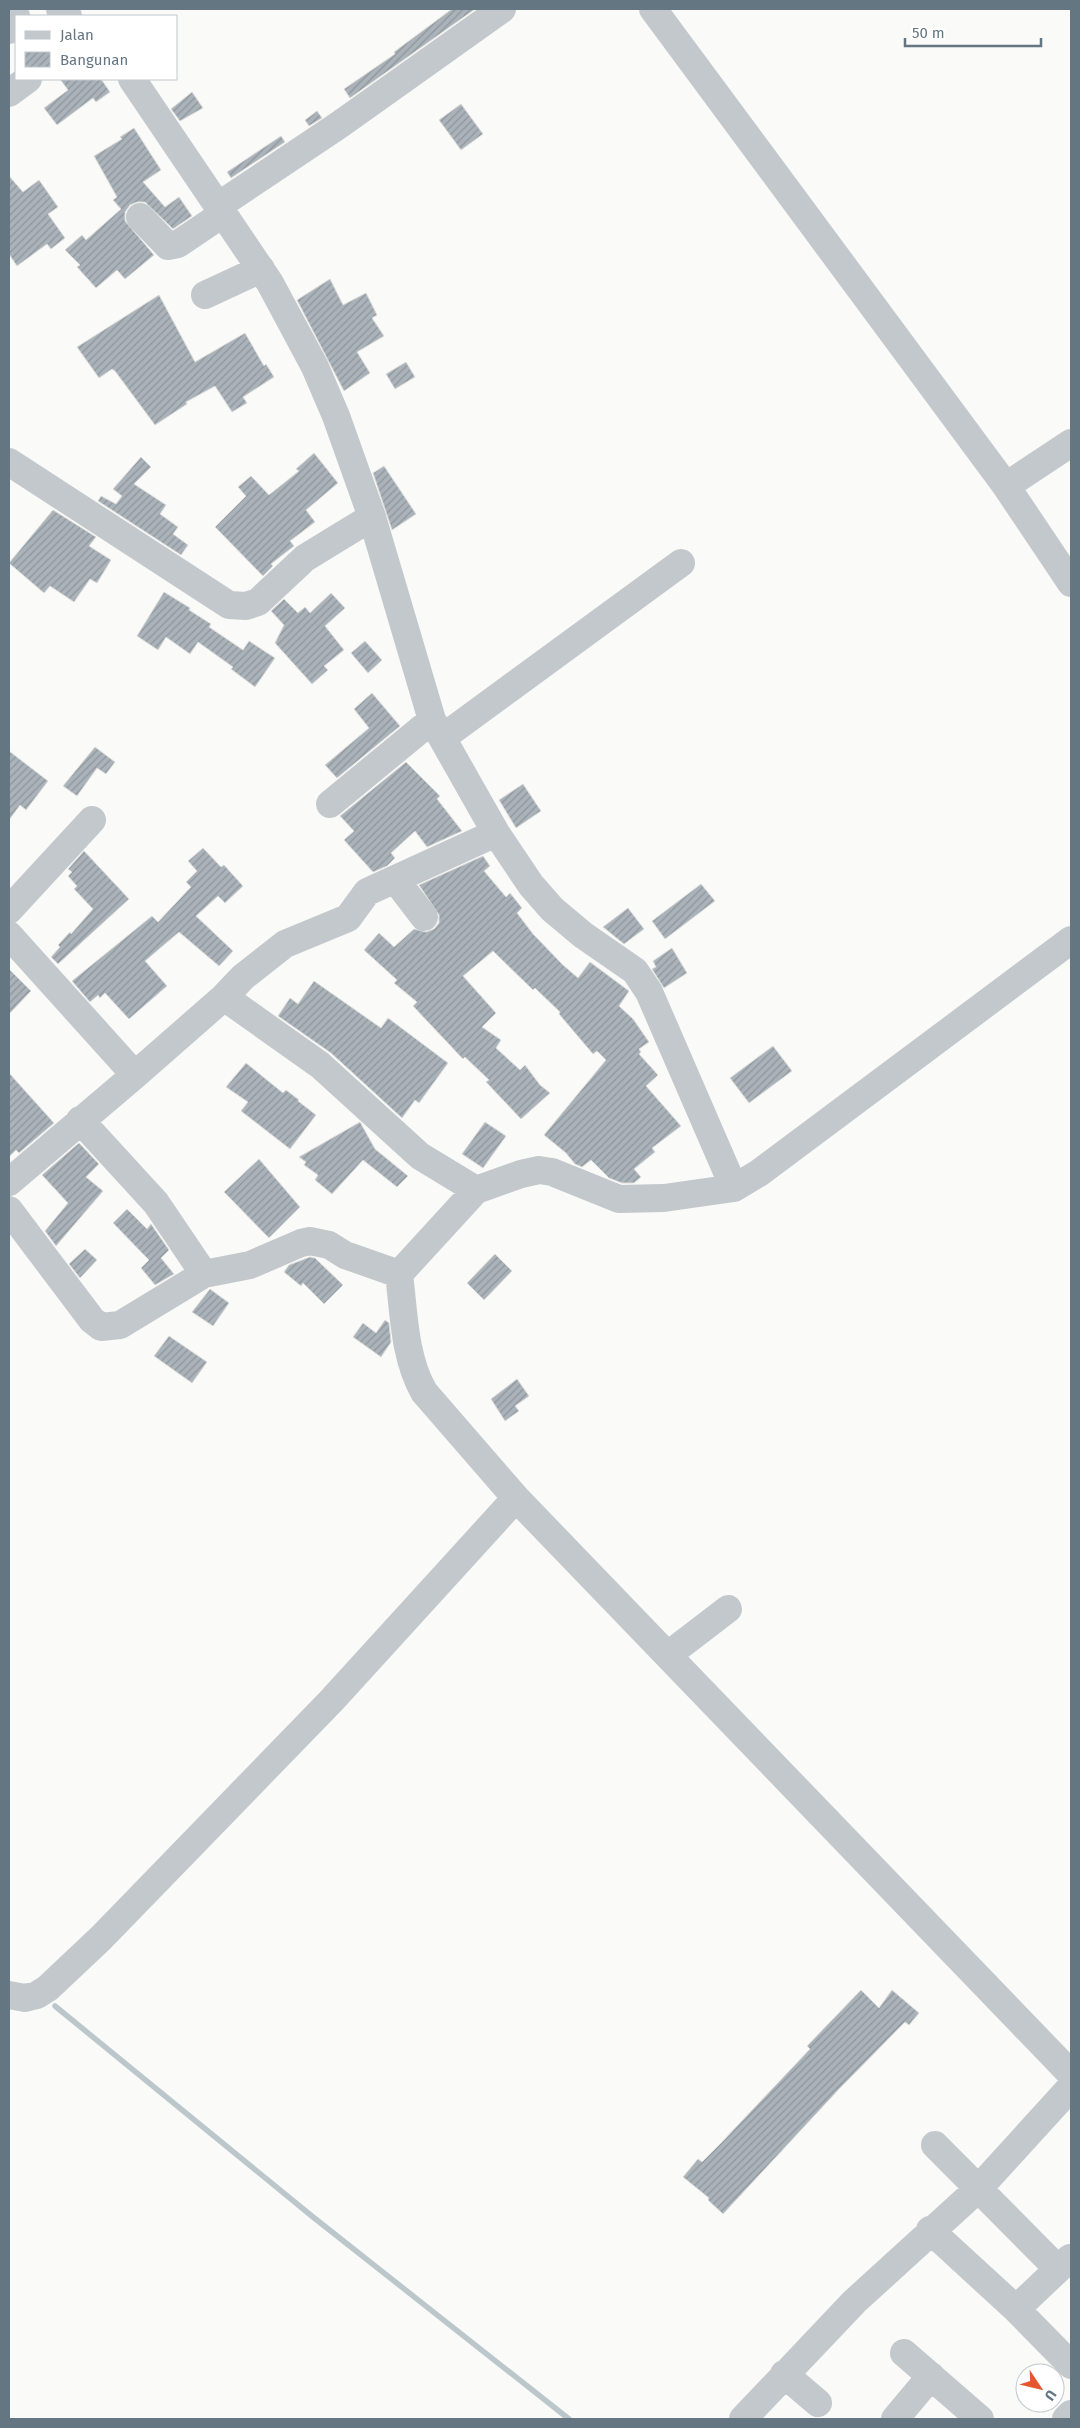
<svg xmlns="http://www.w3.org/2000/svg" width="1080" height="2428" font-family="'Fira Sans',sans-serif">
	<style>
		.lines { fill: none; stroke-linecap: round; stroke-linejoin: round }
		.stream { stroke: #bbc7cb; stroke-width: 5.5 }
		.building { fill: url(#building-hatch); stroke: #dcdcda }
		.minor { stroke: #c3c8cc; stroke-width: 28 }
	</style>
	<defs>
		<pattern id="building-hatch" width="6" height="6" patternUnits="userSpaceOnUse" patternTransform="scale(1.25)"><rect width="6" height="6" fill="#aab3b9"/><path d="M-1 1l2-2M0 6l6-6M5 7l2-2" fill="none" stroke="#8e969c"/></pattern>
	</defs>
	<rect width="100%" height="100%" fill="#fafaf8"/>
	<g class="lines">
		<path class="stream" d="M55,2006L313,2217L569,2419"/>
	</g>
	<path class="building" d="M452,9H475L350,98L344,89L395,54L394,52Z
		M60,79H101L110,92L96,102L93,98L57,125L44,108L68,90Z
		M192,92L203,108L180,121L171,109Z
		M461,104L483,134L461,150L439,120Z
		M317,111L322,118L309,126L305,120Z
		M134,128L161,170L143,182L165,207L179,197L192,216L173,229L145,202H137L130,205L125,212V221L154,255L125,279L117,270L96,288L77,267L80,265L65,250L82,235L86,240L121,209L113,200L117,197L94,156L122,139L120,137Z
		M281,136L285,142L231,178L227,172Z
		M9,176L23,192L39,180L58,207L48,214L65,238L51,249L47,244L17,266L9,254Z
		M330,279L343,305L366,293L377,315L372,318L384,336L357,352L370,373L344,391L297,300Z
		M159,295L195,362L245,333L264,366L266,364L274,377L243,397L247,403L232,412L215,386L186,402L187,404L155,425L115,371L112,369L99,378L77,347Z
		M406,362L415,377L395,389L386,374Z
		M314,453L338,483L306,510L315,522L290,541L294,546L271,564L273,566L263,576L215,527L246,496L238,487L251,476L269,495L299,471L296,469Z
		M141,457L151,467L134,484L166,505L160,514L178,527L173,534L188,545L181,555L98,501L101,496L116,504L122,496L113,489Z
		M384,466L416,514L392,530L373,473Z
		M53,510L96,537L89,546L111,560L97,583L90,579L74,602L50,586L44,593L9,563Z
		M164,592L190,608L189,610L211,624L209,627L243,650L249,641L275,658L255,687L231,669L233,667L198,642L190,654L166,637L158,650L137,636Z
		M331,593L345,608L325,626L344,650L324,666L328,670L312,684L275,643L284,625L271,611L284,599L298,613L305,607L310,613Z
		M365,641L382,660L368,673L351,653Z
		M372,693L400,726L337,778L325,765L369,728L354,709Z
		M95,747L115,762L106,774L97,768L77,796L63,786Z
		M9,751L48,781L26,810L20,805L9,820Z
		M406,762L440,796L437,799L462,831L427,847L415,831L391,853L395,858L387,866L373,872L344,840L354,831L340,816Z
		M523,784L541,811L516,828L499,800Z
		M203,848L221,867L224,865L243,886L225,903L218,896L196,916L233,951L219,966L179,932L145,961L167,986L129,1019L105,993L100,998L98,995L90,1002L72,981L152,916L158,922L191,887L186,882L197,871L188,861Z
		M84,851L129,899L58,964L51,957L60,947L58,945L70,932L71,934L93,909L74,889L77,886L68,876L72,872L68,869Z
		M483,856L490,866L484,871L506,897L510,893L522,908L517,913L533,934L563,965L578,978L590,962L629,991L619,1006L633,1019L649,1042L639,1049L641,1052L639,1054L658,1075L646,1086L681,1126L652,1148L655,1152L634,1169L641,1177L634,1183H622L609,1178L591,1160L582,1167L575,1164L566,1153L544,1135L606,1060L597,1051L593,1054L559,1014L560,1012L535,988L533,990L493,951L463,976L496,1013L482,1027L501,1040L496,1048L520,1070L525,1065L540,1085L550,1093L521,1119L486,1082L489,1080L465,1057L463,1059L413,1006L417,1002L394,983L397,980L364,950L379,933L394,947L414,929L426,932L434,929L439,923V915L419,885Z
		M701,884L715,901L665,939L652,921Z
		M628,908L644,929L624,944L603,927Z
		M672,948L687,973L664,988L652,969L656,967L653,961Z
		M9,969L31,991L9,1014Z
		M314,981L381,1028L388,1018L448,1063L419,1103L415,1100L402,1118L331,1053L278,1016L290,998L298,1004Z
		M773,1046L792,1071L749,1103L730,1078Z
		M246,1063L283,1093L286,1090L299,1100L298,1101L316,1115L290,1149L241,1111L248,1102L226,1087Z
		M9,1073L54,1123L19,1153L16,1150L9,1157Z
		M360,1122L375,1149L408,1176L397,1187L363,1160L332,1194L315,1180L318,1175L304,1165L306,1162L299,1157Z
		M485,1122L506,1136L483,1168L462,1154Z
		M79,1143L99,1164L86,1177L103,1191L56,1246L45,1231L68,1203L42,1175Z
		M259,1159L300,1207L269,1238L224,1192Z
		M127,1209L147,1229L151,1224L169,1250L161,1258L174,1274L155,1285L141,1268L149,1260L113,1223Z
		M85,1249L97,1260L80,1278L69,1264Z
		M495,1254L512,1271L484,1300L467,1283Z
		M310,1257L315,1258L343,1285L324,1304L303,1283L301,1286L284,1272L289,1265Z
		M210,1289L229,1303L213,1326L192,1312Z
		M385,1320L389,1323L391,1342L381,1357L353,1337L363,1323L376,1333Z
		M169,1336L207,1362L192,1383L154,1356Z
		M517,1379L529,1396L515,1406L519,1411L505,1421L491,1399Z
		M861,1990L879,2008L892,1990L919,2013L909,2025L905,2022L840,2088L723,2214L708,2200L709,2198L683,2177L698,2159L702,2162L721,2143L810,2049L807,2046Z"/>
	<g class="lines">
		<path class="minor" d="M60,9L68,16
			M653,9L1006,486L1071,583
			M9,30L16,16
			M132,79L270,283L315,367L336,416L372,517L432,720L496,833L531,885L552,909L583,935L635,971L649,992L734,1188
			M9,93L28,79
			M218,206L339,125L502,9
			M140,217L168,246L178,244L224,213
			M205,295L261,269
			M9,462L229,605L246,606L258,602L305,558L372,517
			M1006,486L1071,443
			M442,738L681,563
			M330,804L432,720
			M395,879L424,917
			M9,910L92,820
			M9,935L135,1075
			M224,997L320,1065L420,1156L476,1190
			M80,1120L156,1203L204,1274
			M9,1182L135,1075L224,997L243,977L285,944L348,918L367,892L496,833
			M9,1210L92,1320L101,1327L120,1325L204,1274L250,1265L301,1243L310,1241L329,1245L345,1255L399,1274
			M516,1498L1071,2074
			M668,1655L728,1609
			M9,1995L25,1998L37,1995L48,1988L101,1938L332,1700L516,1498L424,1392C404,1357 404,1313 399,1274L476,1190L521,1174L539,1170L552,1172L619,1199L664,1198L734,1188L759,1173L1071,940
			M935,2145L1058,2269
			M930,2230L1016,2309L1071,2365
			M1016,2309L1070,2258
			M904,2353L980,2419
			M784,2374L818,2403
			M743,2419L854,2302L979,2188L1071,2087
			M895,2419L931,2376
			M1066,2419L1071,2414"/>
	</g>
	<rect width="1080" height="2428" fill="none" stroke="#657683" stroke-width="20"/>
	<rect x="15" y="15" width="162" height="65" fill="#ffffff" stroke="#c1c8cd"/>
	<rect x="25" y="31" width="25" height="8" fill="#c3c8cc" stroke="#c1c8cd"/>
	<text x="60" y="40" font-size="15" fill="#657683">Jalan</text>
	<rect x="25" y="52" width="25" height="15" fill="url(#building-hatch)" stroke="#c1c8cd"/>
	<text x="60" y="65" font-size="15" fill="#657683">Bangunan</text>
	<g transform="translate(1040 2388) rotate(125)"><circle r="24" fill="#ffffff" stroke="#c1c8cd"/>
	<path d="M0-4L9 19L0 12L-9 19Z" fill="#e4572e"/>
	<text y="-8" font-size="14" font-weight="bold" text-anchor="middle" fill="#657683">U</text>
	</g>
	<path d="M905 38v8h136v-8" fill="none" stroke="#657683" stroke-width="2.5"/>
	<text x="912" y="38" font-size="15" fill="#657683" stroke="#ffffff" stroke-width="4" paint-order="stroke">50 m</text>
</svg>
